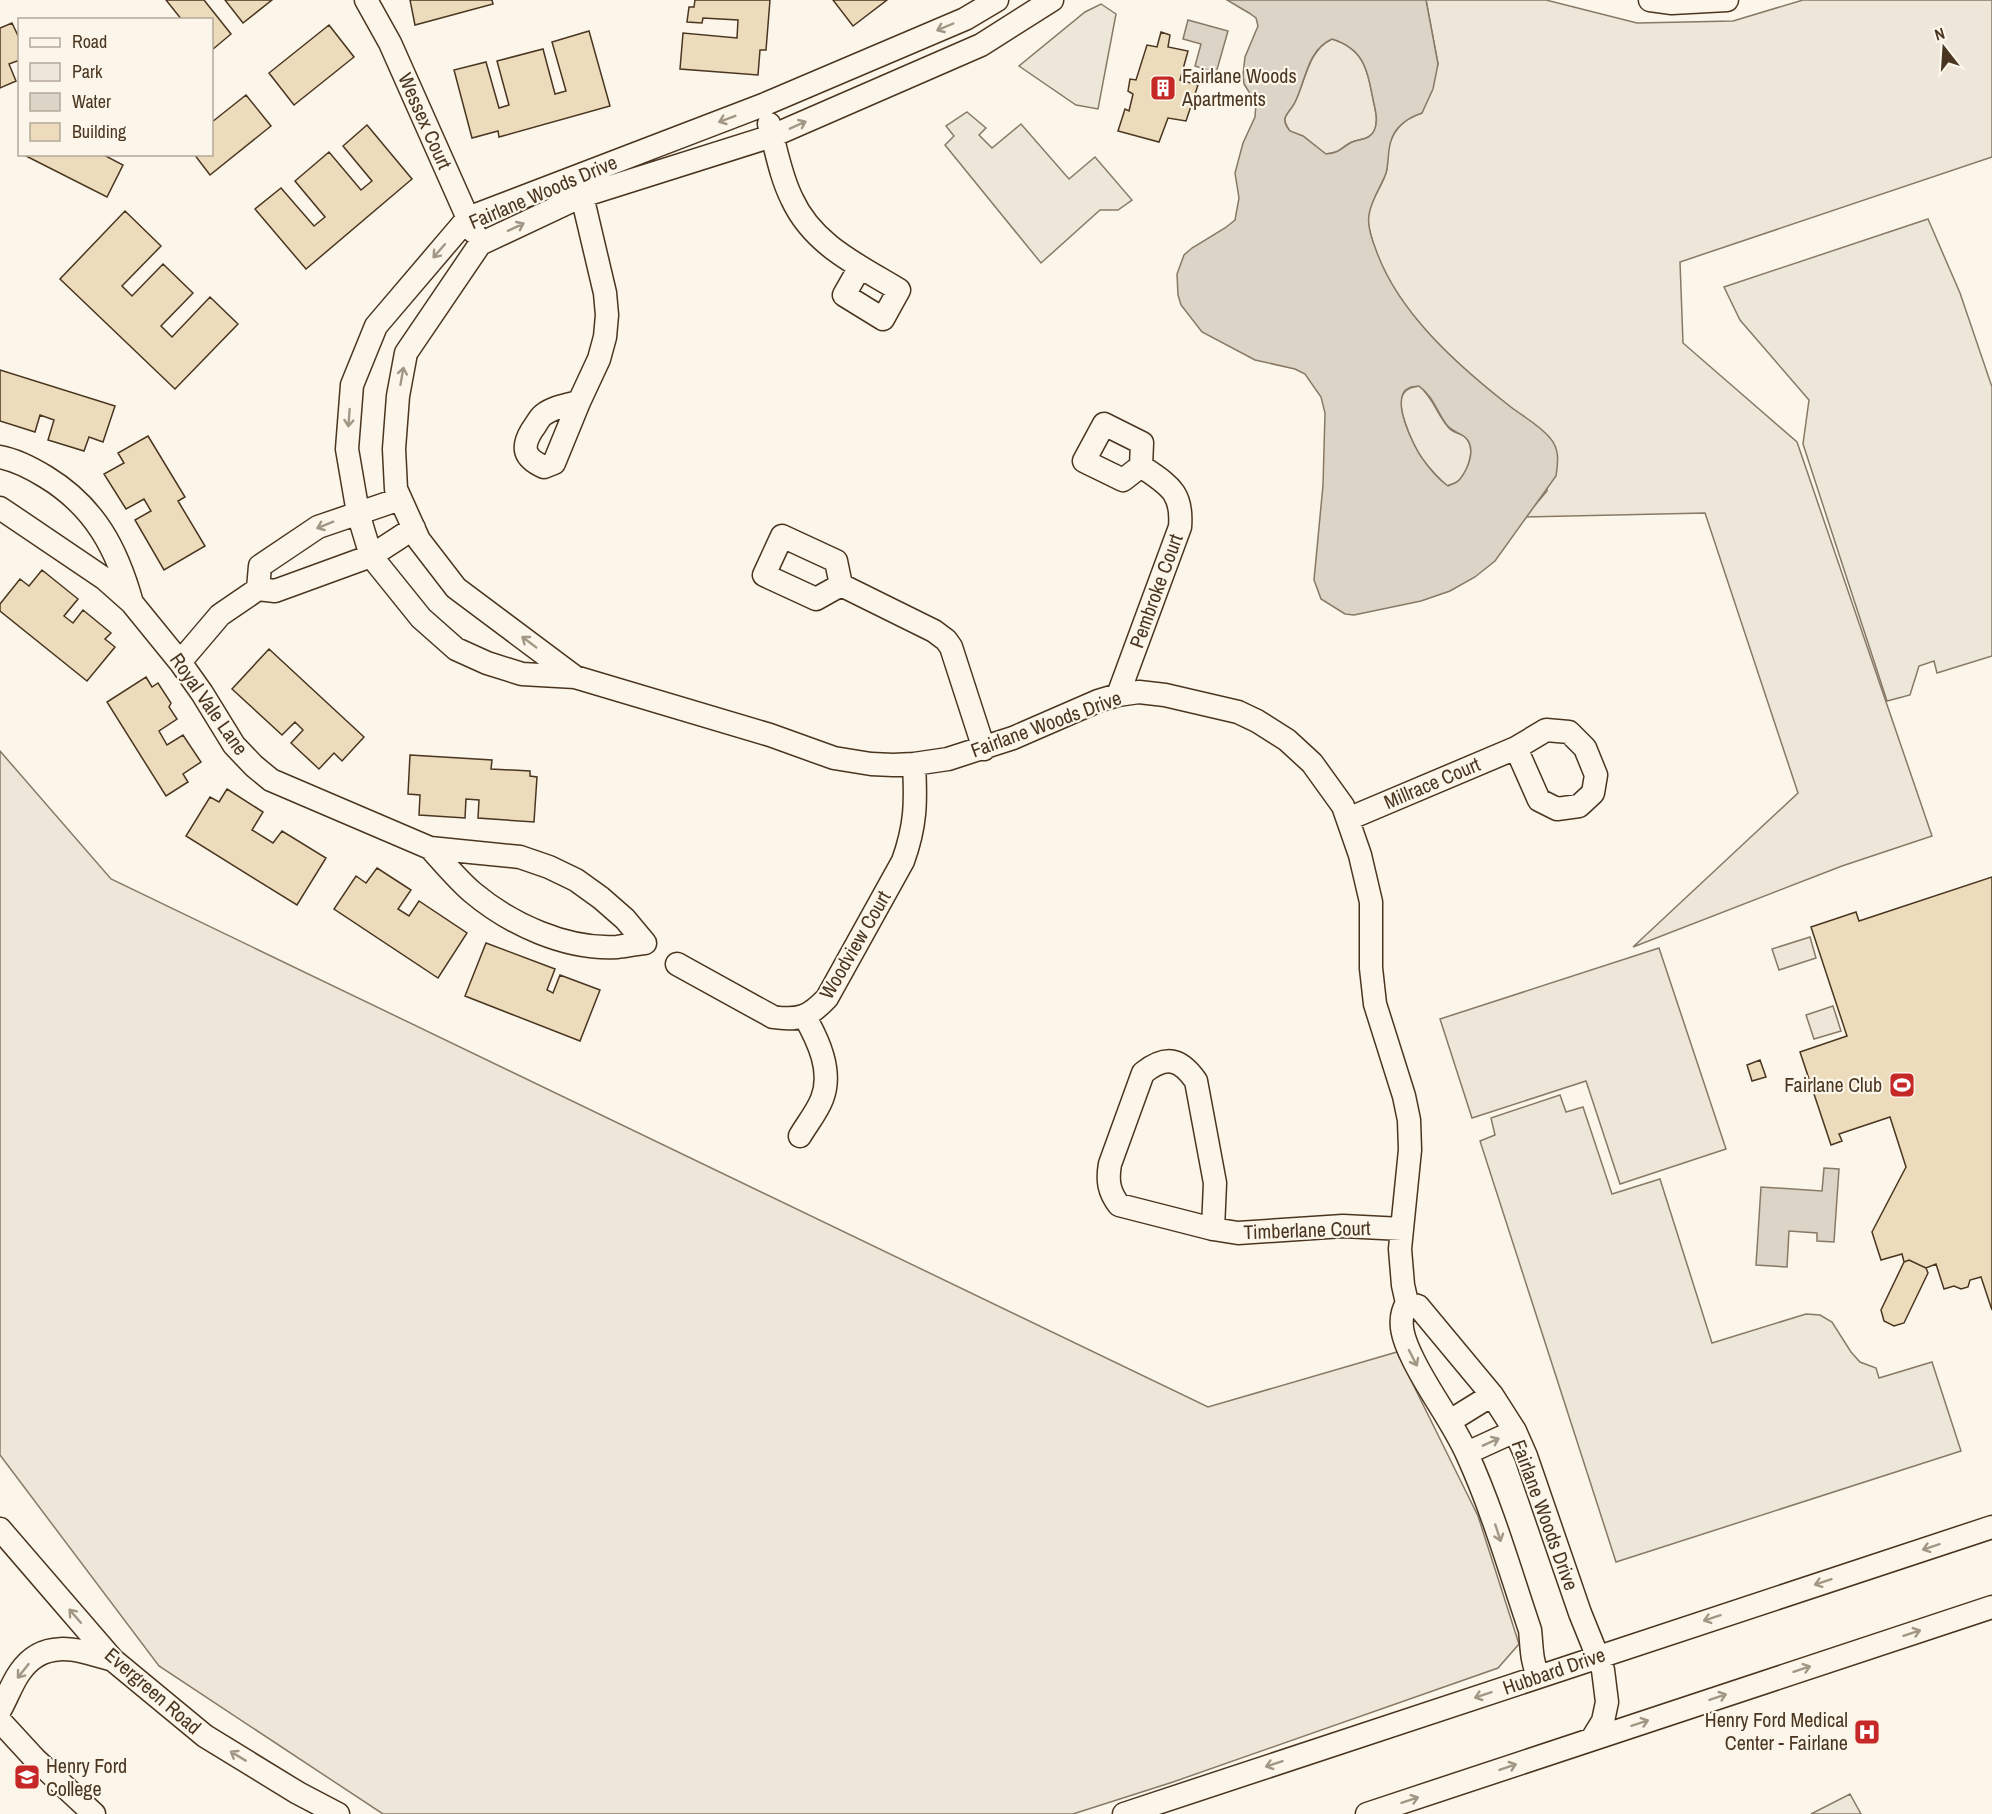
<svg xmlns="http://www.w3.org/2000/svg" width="1992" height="1814" font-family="'Archivo Narrow',sans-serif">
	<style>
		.green { fill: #ede6d9; stroke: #887966; stroke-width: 1.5 }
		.parking { fill: #ede7d9; stroke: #887966; stroke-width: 1.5 }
		.water { fill: #dcd4c6; stroke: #887966; stroke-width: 1.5; fill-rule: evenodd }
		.building { fill: #ecdcbc; stroke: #4a3520; stroke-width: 1.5 }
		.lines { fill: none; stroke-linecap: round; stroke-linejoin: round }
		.minor-casing { stroke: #4a3520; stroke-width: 25 }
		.minor { stroke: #fbf6e9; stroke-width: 22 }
		.oneway { stroke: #a29684 }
		.labels { text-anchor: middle; stroke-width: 4.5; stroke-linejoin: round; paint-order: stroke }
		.poi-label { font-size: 20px; fill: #4a3520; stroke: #fbf6e9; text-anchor: start }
		.street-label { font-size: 20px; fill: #4a3520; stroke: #fbf6e9 }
	</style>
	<rect width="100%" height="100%" fill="#fbf6e9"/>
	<path class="green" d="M1426,0H1546L1637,23L1733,21L1803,0H1992V157L1680,262L1683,343L1797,442L1932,836L1842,866L1633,947L1798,793L1705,513L1525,517L1547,491L1549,437C1488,390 1403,327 1376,252C1373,241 1367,228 1368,216C1370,199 1384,185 1387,169C1388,162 1387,154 1389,146C1394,128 1405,118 1422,113L1438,64Z
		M1332,39C1364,49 1367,69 1373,99C1375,109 1379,121 1374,131C1369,141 1359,138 1350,143C1339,149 1340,153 1325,154L1304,137L1289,131C1287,127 1284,123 1285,118C1287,112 1293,107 1295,102C1306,80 1308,50 1332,39Z
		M1419,386C1433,397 1437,415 1449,428C1453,433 1460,433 1465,437C1477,448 1468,469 1460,480C1457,483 1451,484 1447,486C1438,478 1430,469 1422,459C1414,447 1395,407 1403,394C1407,388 1413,387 1419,386Z
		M0,751L111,879L1208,1407L1397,1352L1478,1516L1519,1644L1498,1668L1173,1782L1073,1814H383L159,1666L0,1455Z
		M1810,937L1816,958L1779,970L1772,949Z
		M1659,948L1726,1149L1620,1184L1586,1081L1472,1118L1440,1019Z
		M1833,1006L1841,1031L1814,1039L1806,1015Z"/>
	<path class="parking" d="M1101,4L1116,14L1098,109L1076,105L1019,66L1085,12Z
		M967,112L986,128L979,135L992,148L1021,124L1069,179L1095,157L1132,200L1118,210H1100L1041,263L945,145L954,136L946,126Z
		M1928,219L1960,293L1992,387V656L1937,673L1934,661L1919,666L1910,695L1887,701L1803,444L1809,400L1740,320L1724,287Z
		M1560,1095L1566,1112L1583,1107L1612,1194L1660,1179L1712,1343L1806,1314L1820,1315L1832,1322L1851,1352L1860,1362L1876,1368L1879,1378L1932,1362L1961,1451L1616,1562L1480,1141L1495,1135L1491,1118Z
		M1850,1794L1861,1814H1811Z"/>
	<path class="water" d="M1227,0H1426L1438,64L1433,89L1422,113C1404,119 1391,130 1389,150C1388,158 1388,166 1386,173C1381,187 1371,200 1369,215C1367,226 1372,240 1376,250C1398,312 1456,364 1507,404C1520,415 1539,424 1550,438C1560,449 1558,462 1556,476L1495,561L1475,577L1450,591L1421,601L1354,615L1345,614L1321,599L1314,580L1323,485L1325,413L1321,397L1305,374L1295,369L1255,360L1202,332L1181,305L1178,295L1177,274L1184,255L1192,248L1225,228L1235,220L1239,198L1235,173L1243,143L1255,117L1256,103L1244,84L1243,75L1245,57L1258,26L1256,18L1249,13ZM1332,39C1364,49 1367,69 1373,99C1375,109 1379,121 1374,131C1369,141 1359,138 1350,143C1340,149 1339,153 1326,154L1303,136L1290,131C1287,127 1284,123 1285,118C1287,112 1293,107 1295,102C1306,80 1307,50 1332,39ZM1419,386C1432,395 1437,411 1446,424C1451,431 1458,432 1465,437C1477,448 1468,469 1460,479C1457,483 1452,484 1448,486C1437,478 1429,468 1422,458C1413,445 1389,397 1409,388C1412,386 1416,387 1419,386Z
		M1188,20L1228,31L1216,73L1195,66L1201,44L1183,39Z
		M1824,1168L1839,1169L1834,1242L1817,1241V1233L1789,1231L1787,1267L1756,1265L1761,1187L1822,1191Z"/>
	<path class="building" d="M166,0H204L231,34L212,50V20H182Z
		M225,0H272L243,23Z
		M410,0H492L493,4L415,25Z
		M695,0H770L766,50H760L758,75L680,69L683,33L737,38L738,20L703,18L702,23L687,22L689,7H694Z
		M833,0H887L853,26Z
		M12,23L20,40V60L9,64L16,81L0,88V28Z
		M329,25L354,57L294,105L269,73Z
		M589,31L610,106L499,137L498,131L472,138L454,70L486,62L499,108L509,105L497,61L543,49L555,94L566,91L552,42Z
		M1161,32L1170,35L1168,47L1188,51L1180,80L1198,85L1186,121L1168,118L1159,142L1118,131L1125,109L1129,111L1133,94L1128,91L1130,79L1136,80L1147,45L1157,47Z
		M246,95L271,126L210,175L194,154H212V122Z
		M367,125L412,179L306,269L255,209L281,188L314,226L325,217L295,181L329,152L361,190L372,181L343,146Z
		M26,154H102L123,165L107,197L26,156Z
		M125,211L161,246L122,286L132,296L163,264L193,293L161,326L172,337L210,297L238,324L175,389L60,279Z
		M0,370L115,406L103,442L89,437L84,451L48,440L54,420L40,415L35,432L0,421Z
		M148,436L185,497L178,501L205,546L164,570L135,520L151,511L144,499L126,509L104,474L124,463L118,453Z
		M42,570L78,599L64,616L73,623L83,610L111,633L105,639L115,647L87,681L0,611V604L20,579L29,586Z
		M269,649L364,737L342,761L334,753L319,769L291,743L303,730L295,722L282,735L232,689Z
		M146,677L152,687L158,683L171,703L169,707L177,719L159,731L167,745L183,735L201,762L183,774L188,782L166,796L107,702Z
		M410,755L492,760L491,769L530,771V776L537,777L534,822L478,818L479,800L466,799L465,818L419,815L420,795L408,794Z
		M227,789L263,812L252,830L273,843L282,831L326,858L297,905L186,836L210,797L219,802Z
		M377,868L411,890L398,909L409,916L419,901L467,933L438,978L334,909L356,876L366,883Z
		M1992,877V1310L1981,1277L1970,1280L1968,1287L1961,1289L1954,1286L1944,1289L1936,1264L1926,1268L1909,1260L1904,1262L1902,1254L1881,1260L1872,1232L1906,1167L1890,1117L1839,1134L1842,1141L1831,1145L1800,1052L1847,1036L1811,927L1856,912L1859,921Z
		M486,943L555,969L547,990L553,993L560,975L600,990L580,1041L465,996Z
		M1760,1060L1766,1077L1752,1081L1747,1065Z
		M1909,1260L1926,1268L1928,1273L1904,1323L1894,1326L1884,1321L1881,1310L1904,1262Z"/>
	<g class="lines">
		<defs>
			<path id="minor" d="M366,0L390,43L474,232
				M997,0L965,19L763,105L468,218L376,326L352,385L347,449L358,513L371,556L421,618L456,649L487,663L522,674L575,677L770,735L834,758L871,764L893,765L914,764L948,759L1013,738L1098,701L1118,695L1139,692L1165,695L1238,712L1257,721L1287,740L1312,763L1343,806L1360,855L1371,902V968L1375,1004L1404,1096L1409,1120L1410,1150L1400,1249L1403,1285L1407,1303C1396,1321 1404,1341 1413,1359C1429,1392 1452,1421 1467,1454C1493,1511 1510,1571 1530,1630C1532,1648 1531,1659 1538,1676
				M1650,0L1672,3L1727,0
				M769,124C776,148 780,175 792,199C813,245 858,265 899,290L883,319L844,295L860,267
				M579,183L605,293L607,315L605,337L599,359L579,402
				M579,402L554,463L544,467C524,458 521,448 532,430C536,425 539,418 543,415C553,407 567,405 579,402Z
				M0,457C16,460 33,469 46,477C95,507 117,549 132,603
				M0,508L105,579L132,603L180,662L202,693L234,745L254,766L271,780L430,848L520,857L549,867L576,880L601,898L625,919L645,943C635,944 626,946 617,947C566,950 510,924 472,892C457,879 444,863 430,848
				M782,536L836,561L841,585L816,599L764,575Z
				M841,585L934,631L946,640L951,647L984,749
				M258,589L260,566L318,527L400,499
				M180,662L220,615L258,589L275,591L371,556L414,528
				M575,677L456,588L419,540L396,489L394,449L398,396L406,353L480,244L582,196L772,136L981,45L1052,0
				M1118,695L1180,527C1183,491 1168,485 1141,466L1123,480L1084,461L1104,424L1142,443L1141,466
				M1348,819L1516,748L1546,730L1569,732L1585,748L1596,775L1593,793L1579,806L1557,809L1539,800L1516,748
				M677,964L773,1017C799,1021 809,1017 827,998L903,861C916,825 916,802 914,764
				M800,1136C807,1124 817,1112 822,1099C833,1071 818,1040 805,1017
				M1213,1229L1215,1183L1196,1081C1180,1058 1166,1055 1143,1073L1110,1164C1107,1181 1109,1192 1119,1205L1213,1229L1238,1233L1343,1226L1402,1229
				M1407,1303L1418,1306L1492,1395L1515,1431L1526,1456L1580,1613L1603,1670L1607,1702L1603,1721L1592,1739
				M1450,1421L1492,1395
				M1467,1453L1515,1431
				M0,1529L113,1660L205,1736L298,1793L338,1814
				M0,1710C7,1698 12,1683 20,1672C44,1637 79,1650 113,1660
				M0,1721L35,1759L94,1814
				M1124,1814L1992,1527
				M1367,1814L1992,1607"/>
		</defs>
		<use href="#minor" class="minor-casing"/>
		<use href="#minor" class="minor"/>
	</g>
	<defs><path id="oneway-shaft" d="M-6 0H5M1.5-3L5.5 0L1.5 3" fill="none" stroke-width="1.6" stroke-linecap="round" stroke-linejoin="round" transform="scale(1.5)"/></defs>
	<g class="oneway">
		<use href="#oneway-shaft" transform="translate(945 27) rotate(157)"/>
		<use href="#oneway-shaft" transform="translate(727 119) rotate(159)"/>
		<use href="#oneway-shaft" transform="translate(798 125) rotate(-24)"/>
		<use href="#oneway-shaft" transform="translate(516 227) rotate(-25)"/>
		<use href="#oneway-shaft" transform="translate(439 251) rotate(131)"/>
		<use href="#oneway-shaft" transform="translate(402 376) rotate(-80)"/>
		<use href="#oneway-shaft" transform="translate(349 418) rotate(94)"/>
		<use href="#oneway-shaft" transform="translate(325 525) rotate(158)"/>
		<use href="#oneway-shaft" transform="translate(529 642) rotate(-143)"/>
		<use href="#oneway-shaft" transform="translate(1413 1358) rotate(63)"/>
		<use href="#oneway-shaft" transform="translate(1491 1442) rotate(-24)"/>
		<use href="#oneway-shaft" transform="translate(1498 1533) rotate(72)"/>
		<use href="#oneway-shaft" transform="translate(1931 1547) rotate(162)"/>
		<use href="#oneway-shaft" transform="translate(1823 1582) rotate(162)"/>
		<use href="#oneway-shaft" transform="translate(75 1616) rotate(-131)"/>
		<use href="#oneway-shaft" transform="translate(1712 1618) rotate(162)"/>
		<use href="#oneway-shaft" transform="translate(1912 1633) rotate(-18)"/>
		<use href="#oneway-shaft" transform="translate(1802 1669) rotate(-18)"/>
		<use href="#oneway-shaft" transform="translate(23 1671) rotate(128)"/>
		<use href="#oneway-shaft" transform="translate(1483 1695) rotate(161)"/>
		<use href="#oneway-shaft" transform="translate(1718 1697) rotate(-19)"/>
		<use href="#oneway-shaft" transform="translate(1640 1723) rotate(-18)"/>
		<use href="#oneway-shaft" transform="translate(238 1756) rotate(-149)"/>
		<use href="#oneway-shaft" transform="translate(1274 1764) rotate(162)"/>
		<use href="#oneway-shaft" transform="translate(1508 1767) rotate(-19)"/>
		<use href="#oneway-shaft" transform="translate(1410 1800) rotate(-18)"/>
	</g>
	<defs>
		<symbol id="building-square" viewBox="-11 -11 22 22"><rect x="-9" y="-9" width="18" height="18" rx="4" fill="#c62828" stroke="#fbf6e9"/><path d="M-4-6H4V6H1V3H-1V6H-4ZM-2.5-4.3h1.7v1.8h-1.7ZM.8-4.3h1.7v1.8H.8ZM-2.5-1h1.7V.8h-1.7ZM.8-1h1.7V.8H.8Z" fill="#fff"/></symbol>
		<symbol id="stadium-square" viewBox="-11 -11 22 22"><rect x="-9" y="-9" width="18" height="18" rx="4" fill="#c62828" stroke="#fbf6e9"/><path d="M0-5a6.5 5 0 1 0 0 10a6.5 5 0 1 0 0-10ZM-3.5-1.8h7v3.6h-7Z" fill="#fff"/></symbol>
		<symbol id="hospital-square" viewBox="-11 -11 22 22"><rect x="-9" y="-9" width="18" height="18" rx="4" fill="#c62828" stroke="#fbf6e9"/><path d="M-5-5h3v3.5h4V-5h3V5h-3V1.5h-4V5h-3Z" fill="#fff"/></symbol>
		<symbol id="university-square" viewBox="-11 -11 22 22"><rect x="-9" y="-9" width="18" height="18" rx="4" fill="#c62828" stroke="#fbf6e9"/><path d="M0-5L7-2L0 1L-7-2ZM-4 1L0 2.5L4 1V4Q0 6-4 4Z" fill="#fff"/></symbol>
	</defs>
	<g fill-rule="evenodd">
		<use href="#building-square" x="1148" y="73" width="30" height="30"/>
		<use href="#stadium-square" x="1887" y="1070" width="30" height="30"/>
		<use href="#hospital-square" x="1852" y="1717" width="30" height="30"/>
		<use href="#university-square" x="12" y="1762" width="30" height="30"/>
	</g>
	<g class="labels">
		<g class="poi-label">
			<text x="1182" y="83">Fairlane Woods<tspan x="1182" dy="23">Apartments</tspan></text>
			<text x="1882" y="1092" text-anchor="end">Fairlane Club</text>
			<text x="1848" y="1727" text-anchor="end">Henry Ford Medical<tspan x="1848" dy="23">Center - Fairlane</tspan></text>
			<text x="46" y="1773">Henry Ford<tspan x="46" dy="23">College</tspan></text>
		</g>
		<g class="street-label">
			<text transform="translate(425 121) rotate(66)" y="7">Wessex Court</text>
			<text transform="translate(543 192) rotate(-23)" y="7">Fairlane Woods Drive</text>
			<text transform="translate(1156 591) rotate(-70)" y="7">Pembroke Court</text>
			<text transform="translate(209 704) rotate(55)" y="7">Royal Vale Lane</text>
			<text transform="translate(1046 724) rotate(-20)" y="7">Fairlane Woods Drive</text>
			<text transform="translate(1432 783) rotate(-23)" y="7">Millrace Court</text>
			<text transform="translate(855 945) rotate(-60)" y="7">Woodview Court</text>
			<text transform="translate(1307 1230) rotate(-2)" y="7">Timberlane Court</text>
			<text transform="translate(1545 1515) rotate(70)" y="7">Fairlane Woods Drive</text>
			<text transform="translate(1554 1671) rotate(-19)" y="7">Hubbard Drive</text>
			<text transform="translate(153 1691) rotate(41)" y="7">Evergreen Road</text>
		</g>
	</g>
	<rect x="18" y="18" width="195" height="138" fill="#fbf6e9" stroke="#b4a999" stroke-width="1.5"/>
	<rect x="30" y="38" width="30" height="9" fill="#fbf6e9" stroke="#b4a999" stroke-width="1.5"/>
	<text x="72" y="48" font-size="18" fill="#4a3520">Road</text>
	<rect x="30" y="63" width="30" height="18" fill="#ede6d9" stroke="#b4a999" stroke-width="1.5"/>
	<text x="72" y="78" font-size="18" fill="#4a3520">Park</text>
	<rect x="30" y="93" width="30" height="18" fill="#dcd4c6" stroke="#b4a999" stroke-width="1.5"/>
	<text x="72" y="108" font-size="18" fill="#4a3520">Water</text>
	<rect x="30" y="123" width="30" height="18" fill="#ecdcbc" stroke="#b4a999" stroke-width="1.5"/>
	<text x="72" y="138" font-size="18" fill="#4a3520">Building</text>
	<g transform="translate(1944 48) rotate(343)" stroke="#fbf6e9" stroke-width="4.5" paint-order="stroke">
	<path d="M0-4.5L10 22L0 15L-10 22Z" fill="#4a3520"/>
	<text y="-9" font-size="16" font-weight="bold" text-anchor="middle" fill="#4a3520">N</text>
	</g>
</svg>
